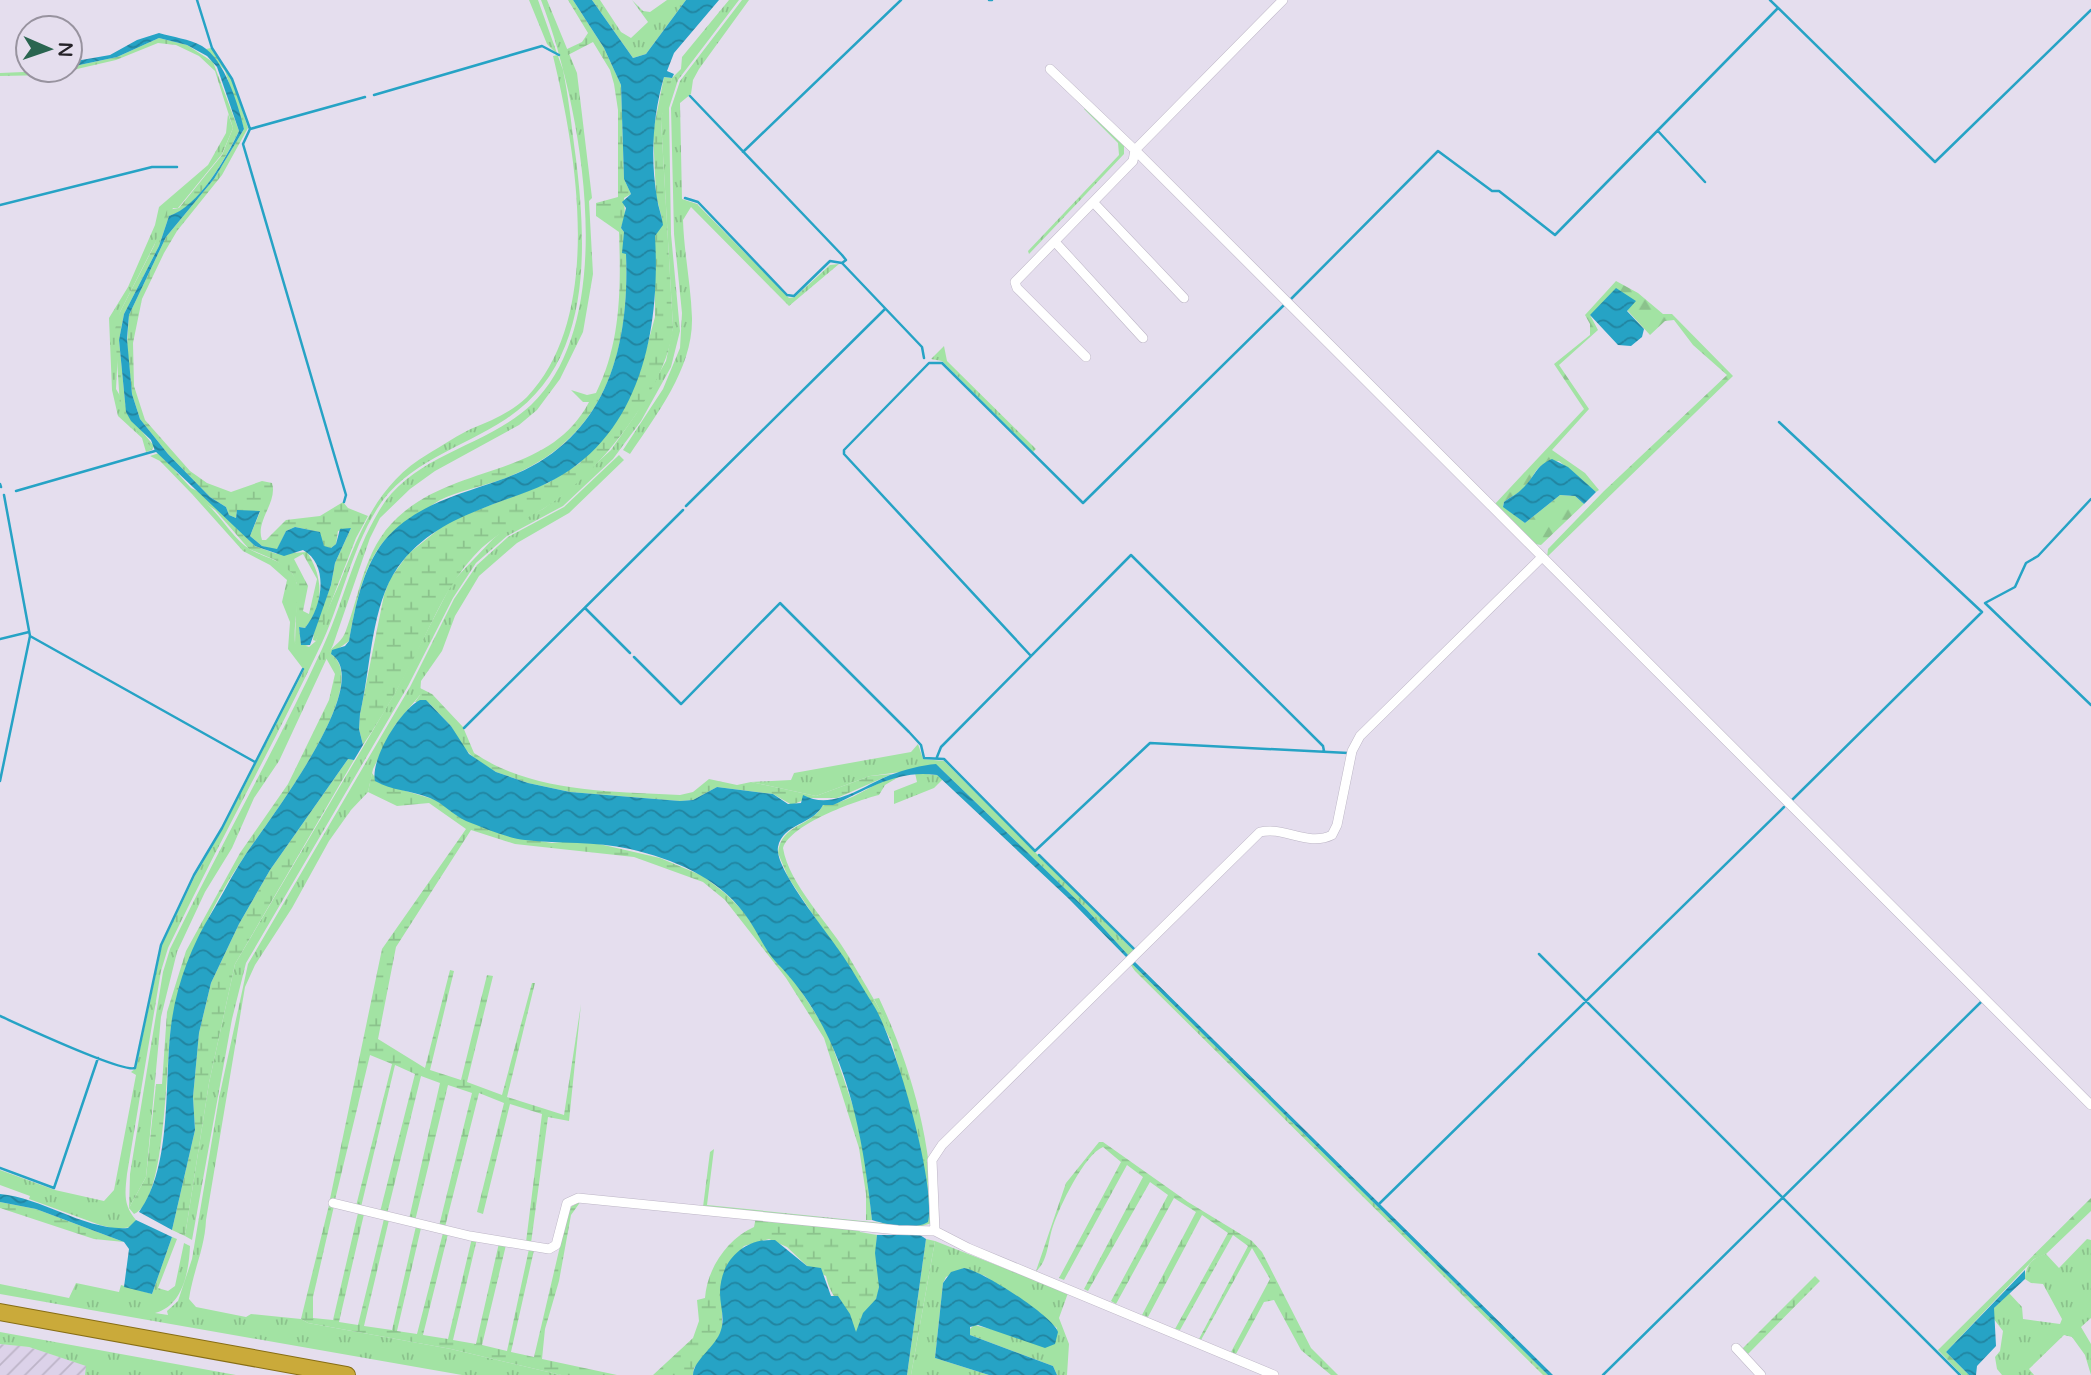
<svg xmlns="http://www.w3.org/2000/svg" width="2091" height="1375" font-family="'Varela Round',sans-serif">
	<style>
		.industrial { fill: url(#industrial-furrows) }
		.grass { fill: url(#grass-tufts) }
		.forest { fill: url(#forest-firs) }
		.wetland { fill: url(#wetland-marsh); fill-rule: evenodd }
		.water { fill: url(#water-waves) }
		.lines { fill: none; stroke-linecap: round; stroke-linejoin: round }
		.stream { stroke: #26a3c5; stroke-width: 2.5 }
		.minor-casing { stroke: #bdb6c6; stroke-width: 10 }
		.trunk-casing { stroke: #876d14; stroke-width: 18 }
		.minor { stroke: #fff; stroke-width: 9 }
		.trunk { stroke: #caaa3a; stroke-width: 16 }
	</style>
	<defs>
		<pattern id="industrial-furrows" width="10" height="10" patternUnits="userSpaceOnUse" patternTransform="scale(1.75)"><rect width="10" height="10" fill="#dcd2e9"/><path d="M-1 1l2-2M0 10L10 0M9 11l2-2" fill="none" stroke="#bdb4c8"/></pattern>
		<pattern id="grass-tufts" width="24" height="20" patternUnits="userSpaceOnUse" patternTransform="scale(1.75)"><rect width="24" height="20" fill="#a2e3a3"/><path d="M3 7l-1-3M5 7V3M7 7l1-3M15 17l-1-3M17 17v-4M19 17l1-3" fill="none" stroke="#8bc28c"/></pattern>
		<pattern id="forest-firs" width="22" height="20" patternUnits="userSpaceOnUse" patternTransform="scale(1.75)"><rect width="22" height="20" fill="#a2e3a3"/><path d="M5 1l3.5 6h-7zM16 11l3.5 6h-7z" fill="#8bc28c"/></pattern>
		<pattern id="wetland-marsh" width="20" height="14" patternUnits="userSpaceOnUse" patternTransform="scale(1.75)"><rect width="20" height="14" fill="#a2e3a3"/><path d="M1 5h8M5 5V1M11 12h8M15 12V8" fill="none" stroke="#8bc28c"/></pattern>
		<pattern id="water-waves" width="16" height="10" patternUnits="userSpaceOnUse" patternTransform="scale(1.75)"><rect width="16" height="10" fill="#26a3c5"/><path d="M0 5q4-4 8 0t8 0" fill="none" stroke="#2184a0"/></pattern>
	</defs>
	<rect width="100%" height="100%" fill="#e5deee"/>
	<path class="industrial" d="M0,1344L29,1347L87,1366L85,1375H0Z"/>
	<path class="grass" d="M529,0H538L563,70C569,99 572,130 576,159C587,250 592,363 506,419C462,448 406,462 377,509C350,552 341,605 318,651C270,751 216,848 168,948L161,971L127,1174C125,1193 123,1205 136,1220L132,1227L116,1229L100,1225L29,1199L30,1196L0,1185V1170L55,1190L104,1201L114,1190L136,1075L131,1072L136,1068L162,945L195,876L223,828L304,670L288,649L290,622L282,602L287,580L270,565L243,551L192,494C218,506 228,536 251,550C267,559 292,562 297,584C300,598 293,625 295,643L309,647L316,641C322,620 332,601 340,582C360,531 378,483 428,454C440,447 461,433 473,428C491,421 512,412 527,397C604,316 577,155 553,56L558,55L547,44Z
		M541,0H547L577,73L592,198L589,201L593,274L583,332L560,379L537,410L519,425L435,471L410,489L380,518L370,538L333,645L279,761L254,798L232,848L205,892L177,952L161,1017L146,1177L129,1208L130,1174L163,972L170,949C219,848 275,750 322,649C343,604 353,554 379,511C412,454 485,448 531,405C622,319 581,103 541,0Z
		M592,0H600L621,32L631,38L648,22L632,0L643,11L650,12L667,0H686L646,54L633,58Z
		M729,0H739L678,80L669,108L671,234L680,331L671,367L641,421L613,459L563,506L507,536L476,563L453,598L408,686L246,963L232,1019L192,1240L185,1236L209,1083L235,964L395,693L453,581L493,539L511,524L543,509L562,495L611,450L636,414L666,361L673,327L661,120L665,99L672,78L681,69L682,57Z
		M742,0H749L699,69L693,80L691,94L680,103L682,199L697,204L789,298L795,297L830,265L839,264L789,306L691,207L683,220C684,253 691,285 692,318C693,368 657,414 630,454L623,450L663,389L680,348L682,313L674,234L671,108L680,81Z
		M1086,107L1124,143V154L1029,254L1028,251L1119,155L1118,143L1084,109Z
		M228,114L233,128L222,154L178,208H173L120,312L116,389L152,450L146,452L142,438L118,416L112,390L109,318L128,287L155,225L159,207L208,165L226,133Z
		M944,346L947,361L1036,449L1033,452L942,361L931,359Z
		M619,455L624,460L569,513L517,543L479,576L455,616L442,651L421,681L420,695L395,725L373,769L368,792L351,810L329,841L292,908L255,965L245,987L206,1220C205,1248 193,1271 189,1299L196,1307L246,1317L251,1314L301,1319L308,1323L451,1349L561,1375H462L0,1294V1284L69,1298L76,1283L119,1292L121,1285L152,1294L172,1237L177,1239L158,1288L168,1291L175,1286L184,1243L190,1246C189,1271 183,1306 155,1313L168,1315L167,1311L178,1301L192,1259L219,1098L248,964L410,687L454,599L477,565L508,537L564,507Z
		M918,744L923,759L944,761L1134,951L1129,956L1087,910L939,767L870,776L816,796L751,782L791,780L794,773L911,752Z
		M915,773L937,775L943,779L934,788L894,804V791L917,782Z
		M879,998C911,1066 934,1147 932,1223L915,1228L703,1207L710,1152L714,1149L707,1205L882,1223L932,1207C918,1136 909,1063 874,999Z
		M2087,1239L2091,1240V1318L2081,1327L2091,1344V1375L2085,1355L2072,1337L2064,1335L2029,1369L2034,1375H2002L1997,1369L1995,1357L2000,1351L2003,1331L1993,1318L1994,1308L2009,1293L2022,1307L2023,1319L2060,1324L2062,1319L2043,1284L2031,1283L2025,1279C2025,1266 2033,1257 2046,1254L2059,1268Z
		M935,1241L1068,1293L1059,1318L1069,1344L1067,1375H1057L1053,1366L970,1335L968,1331L974,1325L1054,1344L1057,1328L985,1276L964,1268L946,1277L943,1283L935,1358L989,1375H911Z
		M0,1332L236,1375H85L86,1366L29,1347L0,1344Z"/>
	<path class="forest" d="M1616,281L1638,293L1663,314H1672L1733,376L1547,557L1548,549L1604,491L1727,375L1693,345L1674,320L1665,321L1650,335L1627,310L1635,301L1590,315L1598,330L1559,365L1589,409L1552,450L1585,473L1599,490L1596,492L1559,461C1532,464 1539,472 1524,488C1518,494 1510,497 1504,502L1503,506L1525,523L1560,495L1575,496L1584,504L1541,545L1535,544L1494,505L1584,409L1554,364L1590,335V324L1585,315Z
		M2091,1198V1211L2046,1254L2034,1259L1946,1352L1969,1375H1962L1938,1350Z"/>
	<path class="wetland" d="M568,0H573L604,48L621,85L624,179L631,194L624,198L625,216L621,228L624,232L623,252L626,253C630,355 604,443 500,480C480,487 459,491 440,500C428,507 416,517 405,525C399,530 390,535 384,541C362,567 355,609 349,641L331,654C376,685 263,827 244,857C230,877 217,900 207,921C190,954 179,985 172,1021C165,1055 168,1201 134,1214L129,1208L146,1177L156,1084H162L167,1012L186,951L240,853L288,784L329,700L335,674L326,658C330,646 340,645 345,633C362,589 364,543 405,511C463,464 551,475 589,402H583L571,390L587,395L596,393C621,343 621,288 619,232L596,216V203L618,197V110L614,84L610,70L593,42L568,55L565,50L582,42L588,33Z
		M159,38L187,45L213,62L239,131C227,156 197,210 169,216L159,246L124,314L119,340L126,412L154,446L152,450C143,432 126,425 120,406L115,329L120,312L154,246L167,210L179,208L222,155L233,128L215,71L199,56L176,45L158,43L116,60L51,75L0,76V73L70,70V67L117,57Z
		M211,48L232,80L248,128L222,175L177,231L164,253L142,299L133,343L134,386L145,420L190,471L207,483L231,492L262,481L272,483C278,502 255,521 262,540H266L286,520L320,516L343,502L348,508L368,516L356,538L316,641L313,640L315,626L331,585L335,563L351,528L338,531L336,544L331,548L324,547L319,532L295,527L286,531L277,550L262,546L250,536L260,512L237,511L236,518L229,515L226,507L210,497L168,454L140,419L132,394L127,346L129,315L166,237L214,179L244,129L225,71L206,49Z
		M664,77L672,78L661,120L673,327C668,388 595,478 543,509C517,524 493,534 473,557C449,583 435,616 419,648C402,682 384,714 363,745L359,729L360,714L384,595L390,579L408,554L449,521L548,483L580,463L640,372L655,317V236L662,219L656,195L653,132Z
		M159,453L191,488L204,494L255,546L277,554L307,552C323,577 325,604 305,628L299,627L301,644L309,646L298,648L295,643L297,584L292,573L275,560L249,549L215,510L192,494L160,461L150,456ZM303,554L317,579L309,614L303,611L308,586L294,559Z
		M418,687L432,694L463,727L474,753C533,793 613,791 680,795L693,792L709,779L737,785L751,782L816,796L870,776L892,774L837,798H808L792,805L773,794L717,787L693,800L680,801L570,792L528,783L496,772L475,759L460,744L451,726L429,703L415,702L420,695Z
		M348,759L354,760L235,964L209,1083L185,1236L172,1230L195,1130L193,1097L199,1033L211,983L239,924L270,870Z
		M372,773L379,783L436,800L465,820L505,835L552,843L582,840L660,858L703,876L726,894L744,912L777,962L790,974L828,1033L856,1115L866,1164L872,1220H866V1194L859,1148L824,1038L786,978L725,900L703,882L634,857L515,844L471,830L396,947L378,1039L425,1068L450,970L454,971L430,1070L461,1080L487,975L493,976L467,1082L502,1095L532,983H535L507,1097L564,1115L581,1004L569,1121L548,1117L531,1243L526,1242L542,1114L510,1104L483,1214L477,1212L504,1103L479,1093L445,1227L439,1226L472,1093L448,1085L415,1221L409,1219L440,1083L421,1076L387,1214L380,1212L415,1074L395,1065L361,1207L356,1206L392,1064L370,1055L335,1200L330,1199L382,949L466,829L429,803L397,806L368,792Z
		M902,775L885,785L879,795C855,801 791,824 783,848C789,885 830,924 849,957C862,980 877,1002 888,1027C911,1080 929,1161 930,1219L928,1222V1197L920,1148L892,1043L874,1007L788,877L778,853C781,823 812,827 823,805C852,804 874,780 902,775Z
		M1131,963L1548,1375H1543L1135,971L1130,964Z
		M1099,1142H1103L1188,1202L1252,1241L1262,1252L1311,1348L1338,1375H1331L1301,1350L1274,1300L1264,1302L1236,1354L1231,1352L1270,1279L1252,1248L1201,1340L1199,1339L1248,1246L1233,1235L1180,1330L1175,1329L1228,1233L1202,1215L1148,1317L1142,1315L1196,1212L1174,1198L1116,1304L1111,1301L1168,1195L1150,1182L1088,1291L1084,1289L1143,1177L1127,1165L1064,1280L1059,1278L1121,1162L1103,1147C1084,1155 1060,1206 1053,1226C1048,1240 1048,1262 1036,1271L1066,1183Z
		M581,1201L571,1215L559,1281L545,1329L542,1359L617,1375H561L451,1349L308,1323L301,1319L329,1205L334,1206L313,1297V1318L333,1320L358,1213L364,1214L339,1322L358,1325L384,1219L389,1220L364,1326L392,1330L416,1226L421,1228L397,1331L417,1334L443,1233L448,1234L423,1335L448,1339L472,1238L477,1239L453,1340L476,1344L499,1243L506,1245L482,1345L507,1351L529,1249L534,1250L511,1352L534,1357L569,1208Z
		M0,1202L36,1209L124,1242L94,1239L0,1208Z
		M756,1217L859,1229L860,1232L877,1235C875,1253 881,1270 879,1287C878,1303 863,1320 856,1334C848,1309 831,1301 826,1276L807,1266L787,1247L769,1239L744,1246L728,1265L722,1279V1330L712,1350L694,1368L693,1375H653L693,1338L699,1321L697,1300L705,1298C707,1269 727,1239 754,1227Z
		M926,1239L935,1241L911,1375H907Z
		M1815,1276L1820,1281L1748,1354L1742,1349Z"/>
	<path class="water" d="M573,0H592L633,58L646,54L686,0H719L674,53L667,71L674,74L672,78L664,77C653,115 650,158 657,198C658,207 662,216 663,225L655,236C661,339 637,451 529,491C480,510 431,522 398,567C371,605 371,668 360,714L359,729L363,745L354,760L348,759L270,870L239,924L211,983L199,1033L193,1097L195,1130L172,1230L139,1212C173,1166 164,1081 171,1026C176,986 191,946 212,912C223,894 232,875 244,857C263,827 377,683 331,654L332,650L345,646L349,641C355,608 362,569 384,541C414,505 458,495 500,480C603,445 630,354 626,254L622,253L624,232L621,228L626,208L622,202L631,194L624,179L621,85L604,48Z
		M159,33C173,37 189,39 202,46C225,60 238,104 244,129L214,179L166,237L129,315L127,339L132,394L140,419L168,454L210,497L226,507L229,515L236,518L237,510L260,511L250,536L262,546L277,549L286,531L295,527L320,532L324,546L331,548L336,544L340,529L351,528L335,563L331,585L310,645H301L299,627L305,628C322,608 330,565 303,550L284,556L255,546L155,451L151,440L131,421L126,412L119,340L124,314L159,246L169,216C198,207 226,159 239,131L217,67L207,56L187,45L159,38L117,57L70,67V62L110,55L137,40Z
		M1616,288L1636,301L1627,311L1644,329L1642,337L1631,346L1618,345L1590,315Z
		M1552,459L1568,467L1596,492L1584,504L1575,496L1560,495L1525,523L1503,507L1504,502C1510,497 1518,494 1523,488C1535,477 1535,466 1552,459Z
		M420,700H426L451,726L469,754L496,772L528,783L570,792L680,801L693,800L717,787L773,794L788,804L801,803L803,795C832,811 863,786 890,775C904,770 922,765 936,764L1087,910L1129,956L1127,958L1069,899L937,775C898,769 868,789 833,805H823C813,825 783,823 778,847C774,869 830,935 843,956C854,972 863,989 874,1006C895,1040 937,1185 928,1222C913,1231 888,1225 872,1220C862,1126 844,1031 776,962C763,948 756,928 744,913C717,877 673,859 630,849C594,841 561,844 525,840C507,838 484,828 466,821C453,815 443,803 430,798C411,790 392,791 375,781C370,760 400,710 420,700Z
		M1134,961L1553,1375H1548L1131,963Z
		M0,1194C43,1198 86,1231 128,1228L136,1220L172,1237L152,1294L124,1287L129,1249L124,1242L36,1209L0,1202Z
		M877,1235H920L926,1239L907,1375H693C694,1359 716,1347 721,1330C725,1318 720,1305 720,1293C720,1261 744,1238 775,1240L807,1266L821,1268L831,1296H838L850,1314L856,1332L863,1313L876,1299L879,1287L875,1253Z
		M964,1268C981,1270 1053,1316 1058,1332L1055,1344L1045,1348L978,1325L970,1327V1335L1053,1366L1057,1375H989L935,1358L943,1283L951,1272Z
		M2025,1270V1279L1994,1308L1996,1346L1977,1366L1976,1375H1969L1946,1352Z"/>
	<g class="lines">
		<path class="stream" d="M197,0L212,48L232,79L250,129L365,97
			M989,0H992
			M1770,0L1935,162L2091,10
			M374,95L542,46L559,55
			M690,96L842,255L846,260L842,263
			M250,129L243,144L346,495L344,502
			M1658,131L1705,182
			M743,152L901,0
			M685,198L698,202L787,295L794,296L830,261L842,263L922,347L924,358
			M0,205L152,167H177
			M1291,299L1438,151L1492,191H1499L1555,235L1778,8
			M1779,422L1982,612L1791,801
			M0,484L1,487
			M16,491L155,451
			M2091,499L2038,556L2026,563L2015,587L1985,603L2091,705
			M686,506L885,309
			M585,608L630,653
			M30,636L255,762
			M0,639L29,632
			M1031,656L844,454V450L929,363H942L1083,503L1284,305
			M634,657L681,704L780,603L909,732L921,745L924,758L944,759L1035,851L1150,743L1348,753
			M464,728L683,510
			M937,757L941,747L1131,555L1323,746L1324,751
			M0,781L30,636L4,495
			M1039,855L1135,950
			M1539,954L1960,1375
			M0,1016C20,1025 122,1073 135,1068L161,945L194,875L222,828L303,669
			M0,1168L54,1188L98,1058
			M1379,1204L1784,807
			M1603,1375L1981,1002"/>
		<defs>
			<path id="minor" d="M1050,69L1135,150L2091,1105
				M1093,202L1184,298
				M1056,243L1143,338
				M1086,357L1017,288L1015,282L1133,161L1135,150L1283,0
				M333,1203L470,1236L549,1249L556,1245L567,1203L578,1198L898,1230L935,1231L968,1248L1274,1375
				M935,1231L932,1160L942,1145L1260,832C1284,826 1308,847 1332,835L1337,825L1352,751L1360,736L1542,557
				M1736,1348L1761,1375"/>
			<path id="trunk" d="M0,1312L347,1375"/>
		</defs>
		<use href="#minor" class="minor-casing"/>
		<use href="#trunk" class="trunk-casing"/>
		<use href="#minor" class="minor"/>
		<use href="#trunk" class="trunk"/>
	</g>
	<g transform="translate(49 49) rotate(92)"><circle r="33" fill="#e5deee" stroke="#98939f" stroke-width="2"/>
	<path d="M0-5L12 26L0 18L-12 26Z" fill="#2a6550"/>
	<text y="-10" font-size="19" font-weight="bold" text-anchor="middle" fill="#252228">N</text>
	</g>
</svg>
